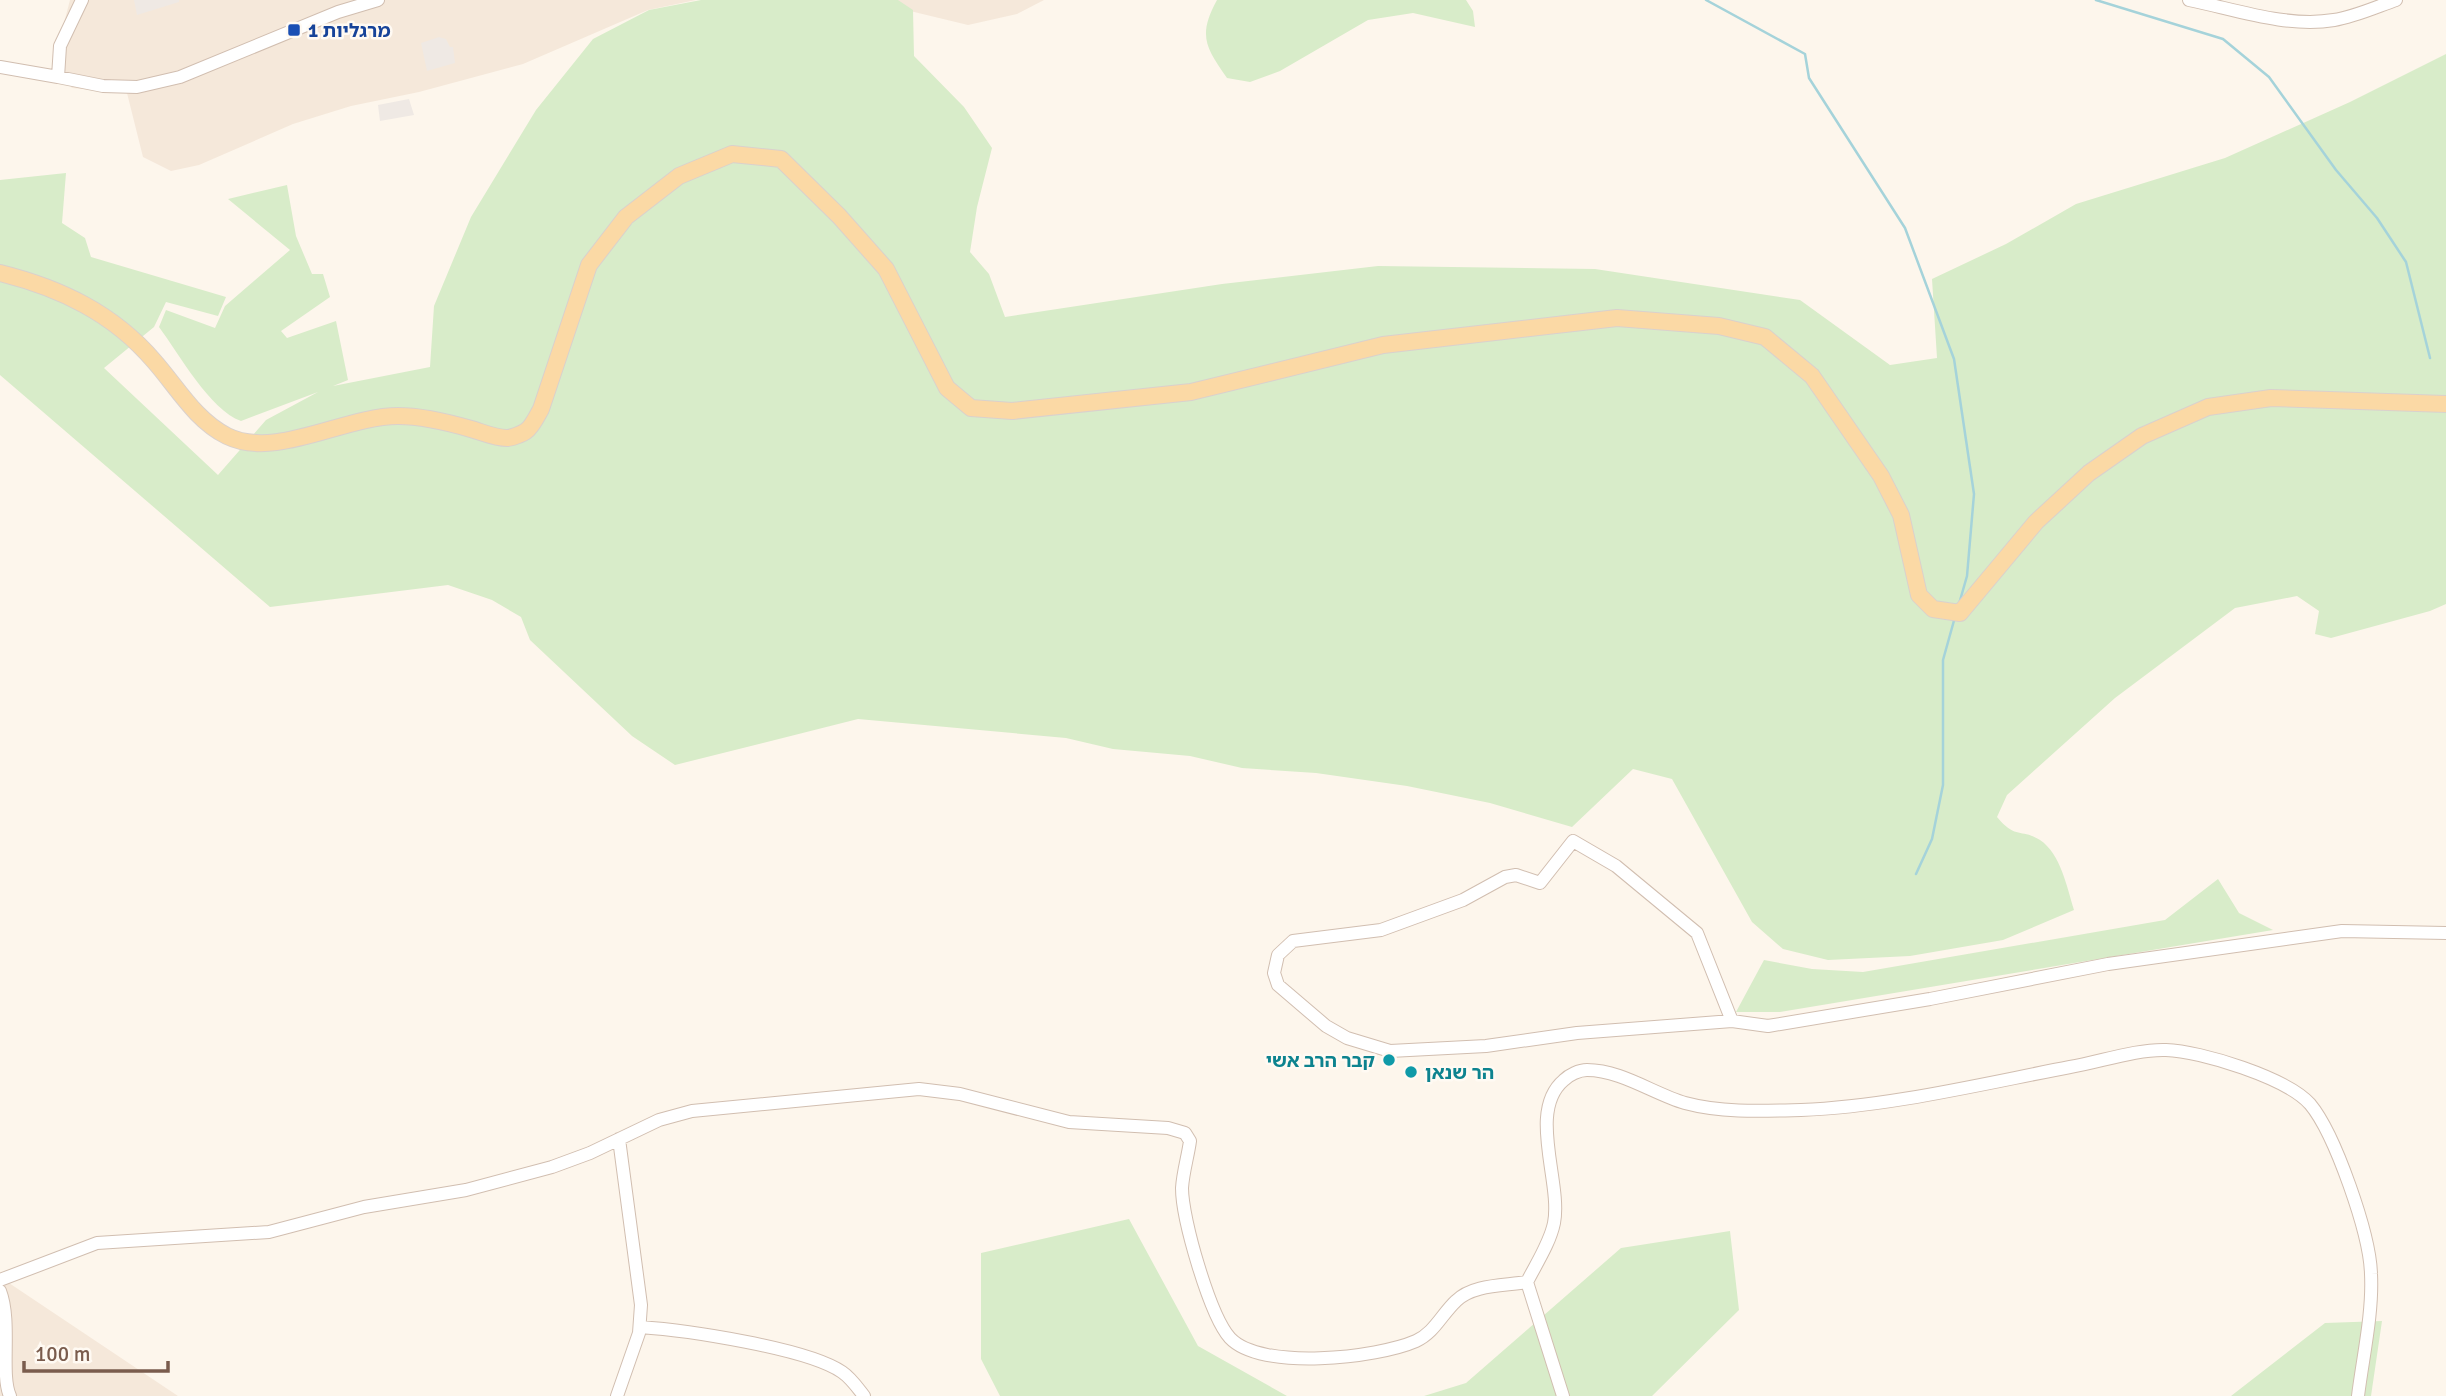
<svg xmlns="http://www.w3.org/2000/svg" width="2446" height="1396" font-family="Signika,'Noto Sans Hebrew',sans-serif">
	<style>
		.residential { fill: #f5e8da }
		.industrial { fill: #efe9e4 }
		.green { fill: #d8ecc9 }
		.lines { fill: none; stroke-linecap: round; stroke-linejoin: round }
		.stream { stroke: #a5d3da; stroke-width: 2.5 }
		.minor-casing { stroke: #d1beb0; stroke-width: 14 }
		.major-casing { stroke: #dad1cd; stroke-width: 18 }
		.minor { stroke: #fff; stroke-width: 12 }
		.major { stroke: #fbd9a5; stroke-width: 16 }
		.transit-dot { fill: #1a4fb4; stroke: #fffaf3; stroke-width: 2.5 }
		.culture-dot { fill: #0f9aa8; stroke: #fffaf3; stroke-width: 2.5 }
		.labels { text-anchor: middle; stroke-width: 5; stroke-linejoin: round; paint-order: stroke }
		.transit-label { font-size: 19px; font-weight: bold; fill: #164399; stroke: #fffaf3; text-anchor: start }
		.culture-label { font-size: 19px; font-weight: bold; fill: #0d838f; stroke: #fffaf3; text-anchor: end }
	</style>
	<rect width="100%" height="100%" fill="#fdf6ec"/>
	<path class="residential" d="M70,0H696L648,10L523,64L419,92L351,106L293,124L199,165L171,171L143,157L127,93L72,88L54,61Z
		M893,0H1044L1017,14L968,25L910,11Z
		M0,1277L178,1396H0Z"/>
	<path class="industrial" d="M134,0H179V2L137,15Z
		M439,37L446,39L450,47H453L455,63L427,71L421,43Z
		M409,99L414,115L380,121L378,105Z"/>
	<path class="green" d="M701,0H898L913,10L914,56L964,107L992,148L977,207L970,252L989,274L1005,317L1222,284L1378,266L1595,269L1800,300L1890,365L1937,358L1932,279L2006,244L2076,204L2225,158L2350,102L2446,54V604L2430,611L2331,638L2315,634L2319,611L2297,596L2235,608L2115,698L2007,795L1997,817C2016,840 2021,828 2040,840C2061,854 2067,888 2074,910L2003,940L1910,956L1828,960L1783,949L1752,922L1672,779L1633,769L1572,827L1490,803L1407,786L1316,773L1242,768L1190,756L1113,749L1066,738L858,719L675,765L632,736L530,640L521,617L492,600L448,585L270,607L0,375V180L66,173L62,223L85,238L91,257L226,297L218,316L166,302L154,327L104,368L218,475L266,420L318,392L241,421C210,410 179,354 159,327L166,310L215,328L225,306L290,250L228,199L287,185L296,236L312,274H323L330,297L281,331L287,338L336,321L348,380L333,386L430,367L434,306L471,217L536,110L593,39L649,10Z
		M1217,0H1466L1473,11L1475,27L1413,13L1368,20L1280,71L1250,82L1227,78C1205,47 1198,35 1217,0Z
		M2218,879L2239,913L2273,930L1780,1012H1736L1764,960L1812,969L1863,972L2165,920Z
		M1129,1219L1198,1346L1287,1396H1000L981,1359V1253Z
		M1730,1231L1739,1310L1652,1396H1424L1466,1383L1621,1248Z
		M2382,1321L2371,1396H2231L2325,1323Z"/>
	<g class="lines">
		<path class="stream" d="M1706,0L1805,54L1809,78L1905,228L1954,359L1974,494L1967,576L1959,604
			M2096,0L2223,39L2269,77L2336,170L2377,218L2406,262L2430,358
			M1916,874L1932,839L1943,785V660L1955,617"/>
		<defs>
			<path id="minor" d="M82,0L60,46L58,77L103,86L137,87L180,77L338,12L378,0
				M2189,0C2234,9 2287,28 2334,20C2354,17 2376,7 2396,0
				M0,67L58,77
				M1573,841L1616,866L1697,933L1732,1021L1577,1033L1486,1046L1390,1051L1347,1038L1326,1026L1278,985L1274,973L1278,955L1293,941L1381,930L1463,900L1505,877L1516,875L1540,883Z
				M1732,1021L1768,1026L1930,999L2108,964L2342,931L2446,933
				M0,1280L97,1243L269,1232L364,1207L466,1190L552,1167L590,1153L659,1120L692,1111L919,1089L960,1094L1069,1122L1168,1128L1185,1133L1190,1141C1188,1156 1183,1172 1182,1188C1182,1219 1210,1316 1230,1338C1261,1371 1377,1358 1416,1341C1434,1333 1442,1314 1456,1301C1473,1284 1505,1286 1527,1282C1536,1264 1550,1243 1554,1223C1562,1182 1527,1111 1564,1080C1569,1075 1579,1070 1587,1070C1621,1070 1654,1094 1685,1103C1722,1113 1763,1111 1801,1110C1887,1107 1986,1083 2070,1067C2100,1062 2136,1049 2166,1050C2201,1051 2287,1078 2310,1104C2335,1134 2370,1234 2371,1274C2373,1313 2363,1356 2358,1396
				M1527,1282L1563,1396
				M0,1291C12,1322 0,1374 10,1396
				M640,1327C685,1330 807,1348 842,1372C851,1378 857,1387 864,1396
				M617,1396L639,1333L641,1305L619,1139"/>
			<path id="major" d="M0,273C60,288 113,313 154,361C177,387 195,420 227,436C276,460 344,416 398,416C423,416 447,422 471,429C482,432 495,438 507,438C511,438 522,434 526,431C532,427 537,416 541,409L589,265L626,217L679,176L732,154L781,159L839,216L886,269L947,388L971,408L1012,411L1191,392L1383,345L1617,318L1719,326L1765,337L1812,376L1881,476L1901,515L1919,595L1933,609L1960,613L2036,522L2089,473L2142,436L2208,407L2271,398L2446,404"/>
		</defs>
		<use href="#minor" class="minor-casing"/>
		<use href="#major" class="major-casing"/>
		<use href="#minor" class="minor"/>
		<use href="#major" class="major"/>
	</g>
	<rect class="transit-dot" x="287" y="23" width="14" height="14" rx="3.5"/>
	<g class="culture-dot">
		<circle cx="1389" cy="1060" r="7"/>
		<circle cx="1411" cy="1072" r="7"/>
	</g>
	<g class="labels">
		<g class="transit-label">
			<text x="308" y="37">מרגליות 1</text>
		</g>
		<g class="culture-label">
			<text x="1375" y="1067">קבר הרב אשי</text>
			<text x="1425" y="1079" text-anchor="start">הר שנאן</text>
		</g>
	</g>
	<path d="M24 1361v10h144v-10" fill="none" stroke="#7a5c4d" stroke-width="3.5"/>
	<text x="35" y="1361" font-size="21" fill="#7a5c4d" stroke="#fffaf3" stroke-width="5" paint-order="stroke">100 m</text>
</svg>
